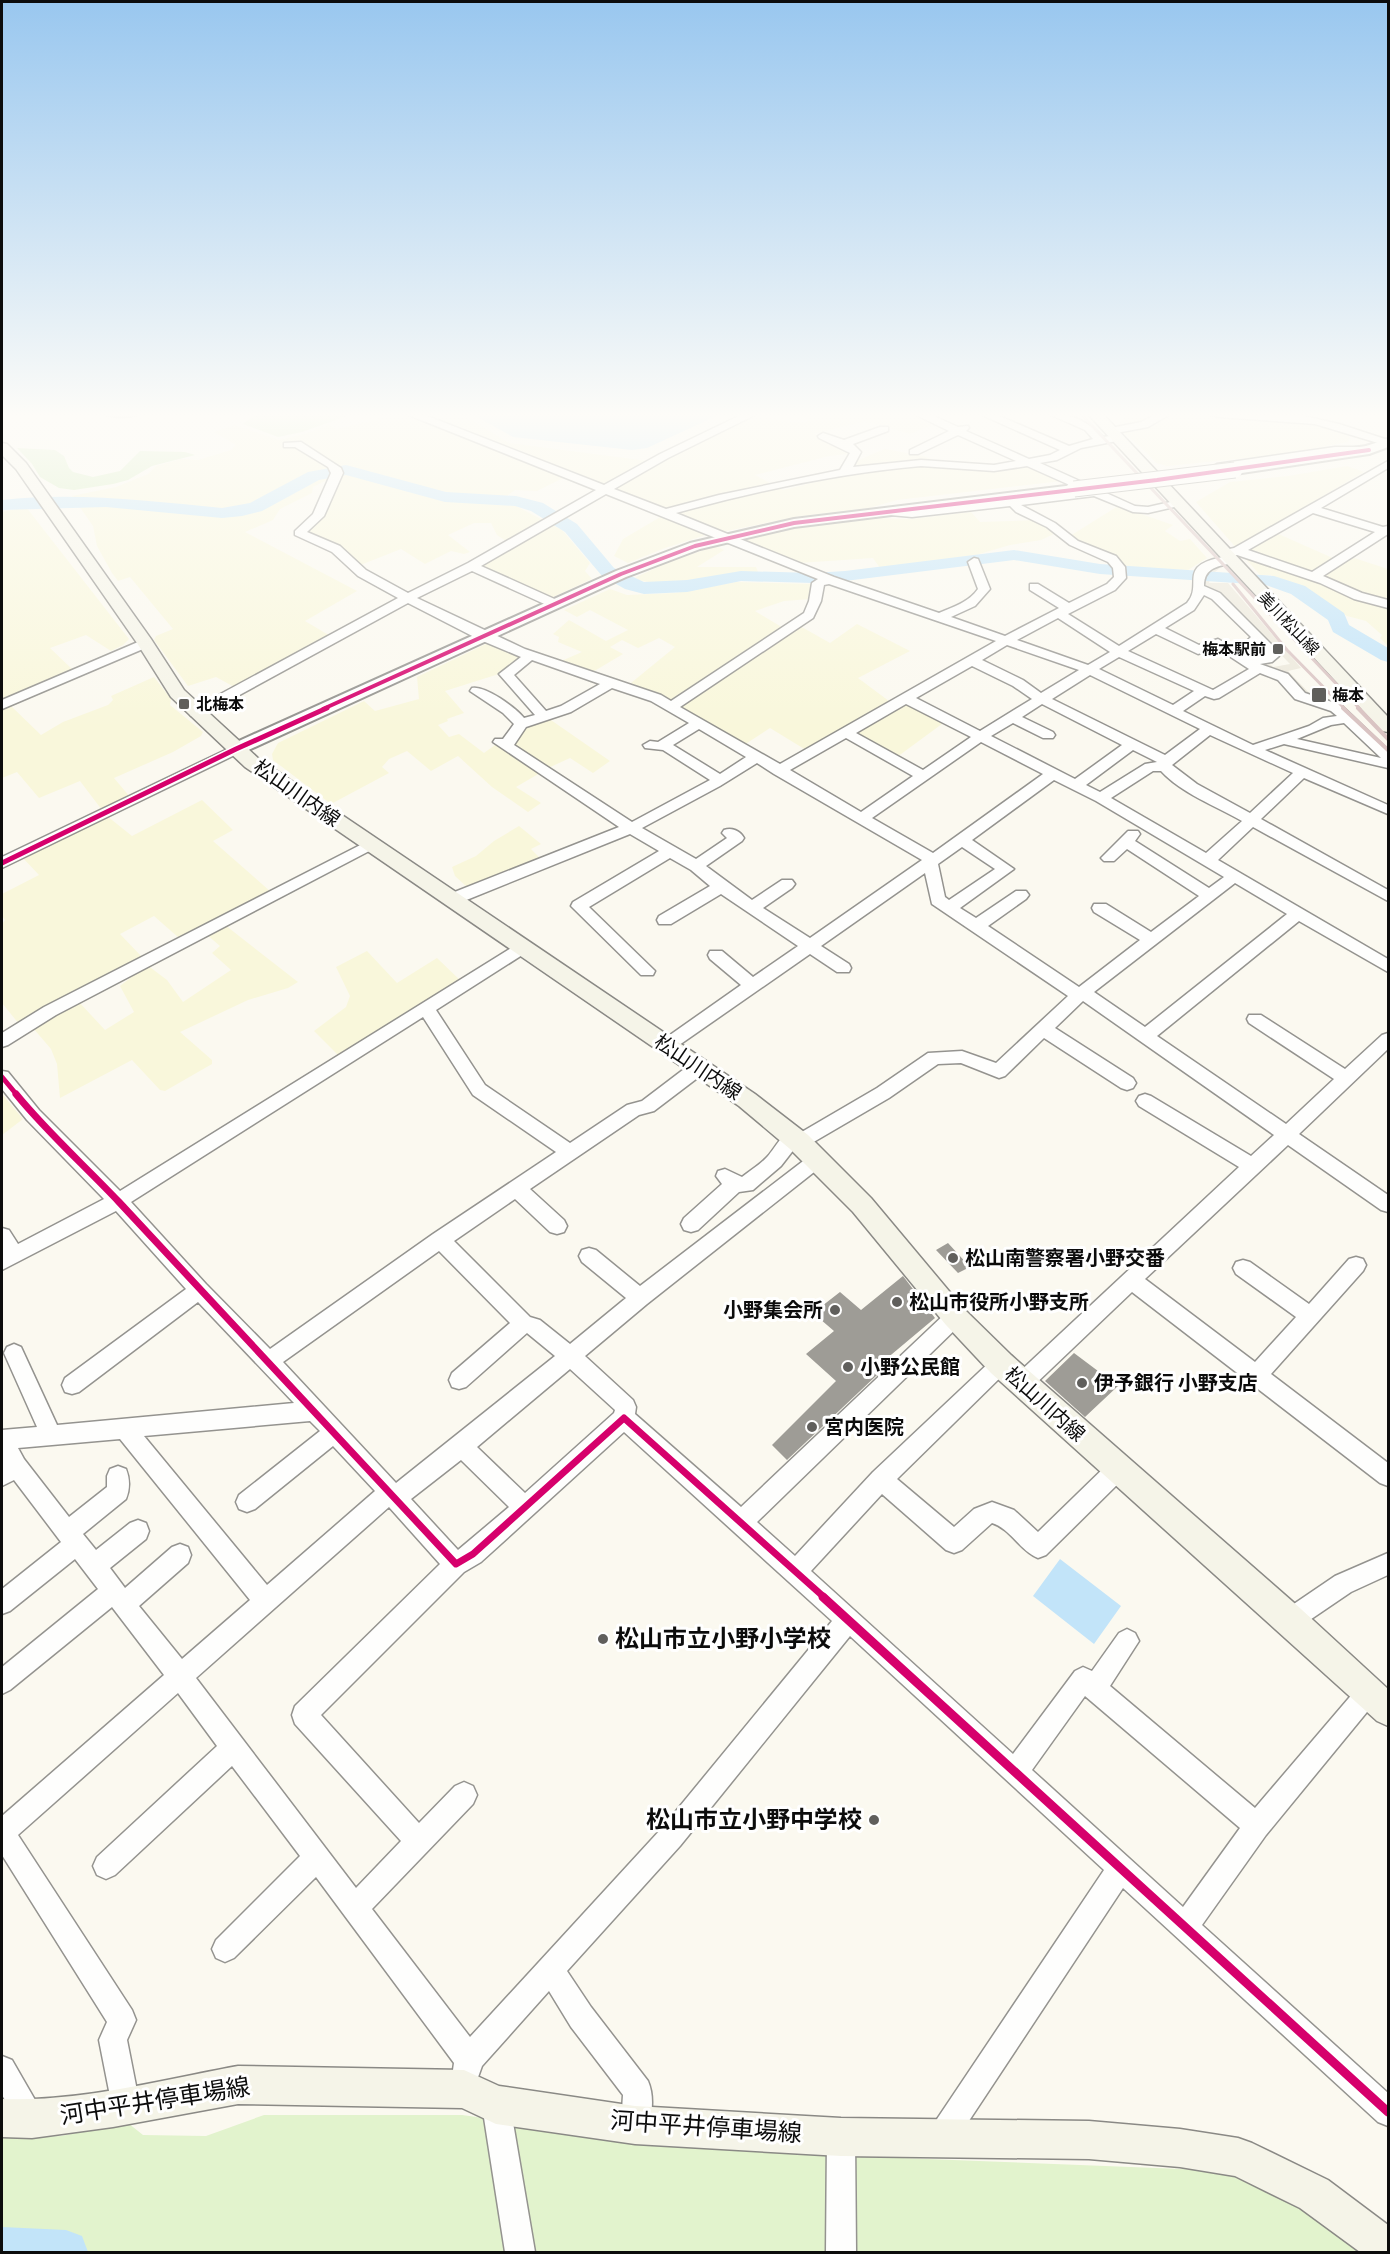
<svg xmlns="http://www.w3.org/2000/svg" width="1390" height="2254" font-family="'Crimson Pro','Noto Sans JP',serif">
	<style>
		.farmland { fill: #f9f7db }
		.green { fill: #e2f3cd }
		.forest { fill: #d2ebbb }
		.plaza { fill: #ece8db }
		.water { fill: #c2e4f9 }
		.lines { fill: none; stroke-linecap: round; stroke-linejoin: round }
		.river { fill: #c2e4f9; fill-rule: evenodd }
		.building { fill: #9e9c96 }
		.minor-casing { stroke: #94938f; stroke-width: 3 }
		.tertiary-casing { stroke: #94938f; stroke-width: 4 }
		.secondary-casing { stroke: #8a8985; stroke-width: 3 }
		.minor { fill: #fefefd; fill-rule: evenodd }
		.tertiary { fill: #fefefd; fill-rule: evenodd }
		.secondary { fill: #f5f4e8; fill-rule: evenodd }
		.rail-far1 { stroke: #d9c3c2; stroke-width: 3 }
		.rail { stroke: #d9c3c2; stroke-width: 4 }
		.tertiary-bridge-casing { stroke: #94938f; stroke-width: 17; stroke-linecap: butt }
		.tertiary-bridge { stroke: #fefefd; stroke-width: 15 }
		.cycleway-far3-casing { stroke: #fff; stroke-width: 6 }
		.cycleway-far2-casing { stroke: #fff; stroke-width: 8 }
		.cycleway-far1-casing { stroke: #fff; stroke-width: 10 }
		.cycleway-casing { stroke: #fff; stroke-width: 13 }
		.cycleway-far3 { stroke: #d6006c; stroke-width: 4 }
		.cycleway-far2 { stroke: #d6006c; stroke-width: 5 }
		.cycleway-far1 { stroke: #d6006c; stroke-width: 7 }
		.cycleway { stroke: #d6006c; stroke-width: 9 }
		.poi-dot { fill: #605f5c; stroke: #fff; stroke-width: 2 }
		.labels { text-anchor: middle; stroke-width: 6; stroke-linejoin: round; paint-order: stroke }
		.far-street-label { font-size: 16px; fill: #0c0c0c; stroke: #fff }
		.far-poi-label { font-size: 16px; font-weight: bold; fill: #0c0c0c; stroke: #fff; text-anchor: start }
		.street-label { font-size: 20px; fill: #0c0c0c; stroke: #fff }
		.poi-label { font-size: 20px; font-weight: bold; fill: #0c0c0c; stroke: #fff; text-anchor: start }
		.near-poi-label { font-size: 24px; font-weight: bold; fill: #0c0c0c; stroke: #fff; text-anchor: start }
		.near-street-label { font-size: 24px; fill: #0c0c0c; stroke: #fff }
	</style>
	<rect width="100%" height="100%" fill="#fbf9f0"/>
	<path class="farmland" d="M794,412H908L932,425L910,434L865,421L814,434L847,450L849,454L829,456L755,475L783,490L857,472L853,468L856,461L885,449L923,456L936,461L938,468L995,471L1029,465L1062,481L897,500L869,508L801,516L706,535L665,548L628,563L614,556L623,539L662,516L666,509L573,473L537,491L515,490L508,495L506,498L516,506L562,530L590,563L585,571L592,579L549,599L479,567L513,541H506L497,535L491,523H474L448,535L470,552L464,554L451,551L425,564L401,549L358,566L305,532L340,482L327,480L313,487L312,493L280,509L273,520L245,532L357,591L305,621L332,637L238,689L216,677L188,686L154,640L156,636L173,629L130,577L118,581L112,573L97,546L93,526L72,496L116,487L148,474L156,466L181,459L198,460L231,450L236,445L214,432L235,425L279,440L304,434L329,425L337,429L403,413L455,415L470,419L509,443L648,461L688,446L754,416L802,423L811,420Z
		M1128,412H1190L1238,420L1281,419L1309,423L1348,434L1350,438L1348,442L1277,455L1167,466L1156,463L1147,453L1124,433L1119,425Z
		M1347,466L1364,472L1267,529L1344,563L1354,558L1388,569V646L1380,638L1382,635L1366,621L1347,616L1303,587L1270,575H1260L1196,502L1230,482L1288,476Z
		M1118,506L1173,525L1165,531L1180,541L1190,539L1207,558L1188,570L1125,567L1121,561L1080,544L1070,536Z
		M26,507L129,639L123,645L111,651L86,635L50,648L72,669L2,702V512Z
		M971,512L980,522L1038,520L1056,533L1041,540L1010,545L976,555L880,568L873,558L799,563L757,547L744,539L793,529L878,518L910,519Z
		M716,546L724,550L697,567H756L758,572L739,573L660,584L632,579L669,562Z
		M736,582L813,584L811,599L784,601L755,611L785,629L670,700L631,683L675,647L659,638L638,648L622,640L610,647L623,654L591,673L559,662L582,652L558,642L559,637L553,634L569,620L606,641L628,630L590,610L577,617L564,610L610,589L627,595L675,593Z
		M857,624L910,651L858,678L893,704L806,750L770,728L744,745L678,707L800,626L830,643Z
		M488,643L524,656L502,673L445,691L464,713L447,719L448,721L438,725L449,737L459,734L484,753L495,745L540,773L516,787L541,803L528,812L492,787L458,756L431,771L407,751L389,759L382,767L389,773L331,804L273,760L272,754L278,743L364,701L375,711L419,699L417,677Z
		M154,677L171,699L170,705L203,732L201,736L173,752L114,778L130,797L102,810L80,781L39,798L17,772L2,778V709L10,705L41,735L63,722L108,705L113,700L111,696Z
		M910,702L946,721L897,757L853,732Z
		M548,718L610,761L593,773L570,758L546,769L513,747L524,726Z
		M202,800L233,830L213,841L271,892L179,938L154,916L120,934L142,957L19,1024L2,1003V924L5,920L2,916V894L39,875L22,857L107,816L132,836Z
		M519,826L541,844L531,849L541,859L468,888L455,876L452,867L476,856L494,841Z
		M225,925L298,982L288,988L248,1000L180,1032L212,1060V1064L165,1091L160,1090L132,1060L60,1098L57,1064L51,1049L33,1028L78,1001L105,1030L134,1012L120,986L147,965L167,980L183,1002L231,970L212,953L220,946L206,934Z
		M367,951L397,983L437,958L462,982L340,1057L314,1031L346,1007L350,996L336,967Z
		M2,1094L23,1119L2,1135Z"/>
	<path class="green" d="M264,2115H462L691,2146L876,2157L1233,2171C1281,2191 1326,2216 1364,2252H2V2138L61,2136L128,2123L143,2135L206,2136Z"/>
	<path class="forest" d="M258,412H358L302,432L278,437L243,424Z
		M17,448L55,450L64,456L69,468L73,472L93,477L120,471L140,451L185,452L195,455L152,466L128,480L113,484L74,490L59,488L40,477L32,464Z"/>
	<path class="plaza" d="M1217,566L1220,568L1211,575L1209,583H1228L1301,668L1288,671L1314,698L1321,697L1336,706L1305,696L1285,674L1257,666L1270,664L1273,667L1290,664L1227,599L1206,586V577Z"/>
	<path class="water" d="M468,412H725L647,448L632,450L513,437Z
		M1060,1559L1121,1606L1094,1644L1033,1596Z"/>
	<g class="lines">
		<path class="river" d="M346,465L446,492L516,496L543,503L577,524L614,568L644,582L687,580L741,571L813,573L845,571L1014,550L1100,564L1274,576L1305,586L1344,613L1349,625L1388,648V662L1381,660L1333,632L1328,620L1291,594L1266,585L1100,574L1014,560L845,581L813,583L741,581L687,592L644,594L625,589L602,576L565,532L531,511L515,506L445,502L346,475L319,480L262,511L242,516L222,518L106,507L2,510V500C75,492 149,501 222,508L250,503L308,472Z
			M2,2227L66,2230L82,2236L88,2252H2Z"/>
	</g>
	<path class="building" d="M948,1243L970,1267L958,1273L936,1250Z
		M903,1276L935,1318L873,1370L877,1375L787,1460L772,1445L836,1381L806,1354L834,1331L813,1313L840,1292L861,1310Z
		M1074,1353L1118,1386L1085,1417L1045,1381Z"/>
	<g class="lines">
		<defs>
			<path id="minor" d="M401,412H417L604,485L660,454L747,412H761L668,458L614,489L666,509L719,495L840,470L850,453L819,438L818,436L823,433L844,440L880,427H888V431L853,444L861,452L853,467L921,460L994,465L1016,461L958,435L918,454H910V450L949,431L910,412H925L958,427L968,426L969,428L966,431L1029,459L1050,455L1060,450L975,412H990L1069,446L1093,439L1085,430L1044,412C1067,412 1088,421 1103,437L1117,435L1122,438L1117,441L1081,448L1057,460L1040,463L1135,506L1148,507L1179,500L1185,503L1183,505L1148,513L1133,512L1094,496L1021,505L1055,523L1078,541L1116,556L1125,567L1126,578L1115,590L1068,614L1119,646L1187,603C1204,584 1176,566 1223,557L1218,554L1220,551L1234,548L1388,461V468L1321,508L1383,527L1388,526V534L1323,576L1362,593L1388,600V608L1354,599L1320,583L1237,555L1229,557H1234V563C1219,566 1204,567 1204,586L1220,593L1277,650L1279,656L1272,662L1260,664L1288,674L1305,693L1341,705L1388,750V768L1284,744L1265,750L1388,805V814L1304,778L1261,819L1388,890V901L1253,827L1218,860L1388,959V972L1299,921L1157,1036L1286,1124L1334,1079L1249,1023L1247,1019L1249,1015H1261L1345,1069L1382,1035L1388,1033V1049L1299,1134L1388,1195V1212L1381,1210L1288,1145L1145,1279L1255,1362L1296,1317L1236,1274L1233,1268L1236,1262L1243,1260L1250,1262L1309,1304L1349,1259L1356,1257L1363,1259L1366,1265L1363,1271L1271,1374L1388,1463V1486L1380,1483L1132,1292L1029,1390L1022,1392L1015,1390L1012,1383L1015,1376L1239,1167L1139,1106L1136,1101L1139,1096L1145,1094L1151,1096L1251,1156L1274,1135L1083,1001L1055,1028L1133,1078L1136,1083L1133,1088L1127,1090L1121,1088L1044,1038L1005,1076L999,1078L961,1063L938,1064L889,1098L805,1147L795,1148L781,1166L753,1190L739,1192L698,1230L691,1232L684,1230L681,1224L684,1218L722,1184L716,1176L718,1171L725,1169L742,1177C751,1170 761,1164 768,1156C777,1146 784,1127 800,1133L877,1088L928,1053L962,1051L996,1063L1068,996L932,904L925,873L821,946L849,964L851,968L849,972H837L810,954L672,1050L666,1052L660,1050L657,1046L660,1042L741,985L710,959L708,955L710,951H722L753,977L798,946L721,894L671,924H659L657,920L659,916L710,886L691,870L670,858L589,907L655,971L653,975H641L571,906L573,902L659,851L630,834L459,903H447L445,899L447,895L619,827L493,742L495,739H503L514,724L503,713L470,691L472,688C485,685 516,708 524,718L535,715L499,674L521,657L478,639L408,603L201,716H191L189,713L191,710L398,598L358,576L332,552L295,535V531L313,514L331,473L328,467L295,447H284V443L301,442L341,468L343,473L324,516L307,532L340,546L366,570L408,593L468,563L596,490ZM921,466L994,471L1027,466L1083,491L912,511L883,509L877,512L879,514L912,517L1010,506L1016,512L1047,527L1070,545L1108,562L1113,568L1114,577L1107,584L1069,603L1038,584H1030V590L1059,608L1005,636L951,617L975,606L990,589L978,559L974,558L968,562L978,589C969,602 953,607 939,613L834,577L676,513C756,491 839,473 921,466ZM606,494L818,579L812,583L809,601L804,613L671,701L661,695L525,649L417,598L472,571L551,607H559L561,604L559,601L481,566ZM1313,513L1375,532L1312,572L1248,550ZM829,584L996,641L780,764L680,707L813,618L821,601L824,585ZM1204,595L1212,599L1251,637L1241,646L1240,652L1218,639L1199,645L1165,628L1194,610ZM1058,618L1110,652L1088,665L1017,640ZM1156,634L1198,654L1217,648L1249,669L1213,690L1128,651ZM1007,645L1079,670L1041,693L1023,680L982,660ZM1259,645L1265,651V655L1253,654V650ZM1119,657L1194,691L1173,705L1099,669ZM532,660L600,684L561,706L546,711L514,675ZM972,666L1013,686L1032,699L980,731L916,698ZM1260,673L1278,680L1295,699L1331,711L1337,716L1323,718L1309,726L1253,745L1183,711L1205,696L1214,699L1219,698ZM1090,675L1200,729L1165,755L1052,699ZM612,688L651,701L689,723L658,742L650,741L643,745L645,748L663,750L710,780L632,822L514,745L526,727L571,712ZM906,704L971,737L923,770L856,733ZM1042,704L1122,745L1075,779L991,736L1013,723L1043,738H1053L1055,735L1053,732L1022,717ZM1344,723L1381,758L1297,739L1331,725ZM699,729L746,757L720,774L673,745ZM1210,735L1293,773L1250,813L1197,784L1172,765ZM846,738L913,776L861,812L790,770ZM981,742L1043,774L933,853L872,818ZM1133,750L1157,762L1145,764L1100,792L1086,785ZM757,763L774,774L922,860L810,938L763,908L792,888L795,884L792,880H782L752,900L706,866L742,841L744,838C740,831 732,827 724,830L722,833L727,838L696,859L642,828L720,786ZM1153,771H1161C1181,793 1216,806 1242,821L1206,853L1111,798ZM1054,780L1096,801L1224,877L1209,888L1135,841L1140,834L1138,831H1128L1101,858L1104,861H1114L1127,849L1199,896L1151,932L1106,904H1094L1092,908L1094,912L1140,940L1079,987L988,926L1026,899L1029,895L1026,891H1016L976,918L960,908L1014,869L972,840ZM962,847L995,869L949,900L945,897L938,864ZM1235,883L1287,914L1145,1027L1094,992Z
				M1160,412H1174L1148,427L1111,434L1106,431L1111,428L1141,422Z
				M1202,412L1304,416L1339,424L1388,440V446L1315,424L1219,417Z
				M1335,447H1365L1370,450L1365,453H1335L1217,470L1212,467L1217,464Z
				M145,639L150,640L151,643L150,646L2,709V700Z
				M236,745L241,746L243,749L241,752L2,868V857Z
				M370,840L375,842L377,845L375,848L56,1015L8,1045L2,1047V1033L44,1007Z
				M521,942L527,944L529,948L527,952L436,1010L485,1085L570,1143L627,1105L642,1101L692,1063L698,1061L704,1063L707,1068L704,1073L654,1111L639,1115L530,1189L564,1220L567,1226L564,1232L557,1234L550,1232L515,1199L454,1241L530,1317L540,1320L570,1344L626,1298L582,1262L579,1256L582,1250L589,1248L596,1250L640,1286L811,1155L817,1153L823,1155L826,1160L823,1165L647,1304L585,1356L633,1400L636,1407L635,1414L741,1507L948,1311L955,1308L962,1311L965,1317L962,1323L757,1522L795,1556L873,1472L994,1358L1001,1355L1008,1358L1011,1364L1008,1370L897,1479L954,1527L974,1509L992,1502L1014,1510L1038,1532L1110,1462L1118,1459L1126,1462L1129,1469L1126,1476L1046,1555L1038,1558C1020,1551 1011,1529 992,1523L962,1550L954,1553L946,1550L882,1494L811,1571L1013,1754L1075,1671L1083,1667L1092,1671L1119,1633L1127,1629L1135,1633L1139,1641L1110,1686L1255,1808L1360,1685L1368,1681L1376,1685L1380,1693L1376,1701L1266,1835L1202,1925L1388,2093V2126L1378,2122L1123,1888L951,2148L941,2152L931,2148L927,2138L931,2128L1104,1870L850,1636L680,1846L567,1971L591,2007L648,2081C655,2097 652,2119 645,2135L635,2139L625,2135L621,2125L623,2095L571,2027L549,1991L482,2066L477,2080L467,2084L457,2080L453,2070L454,2063L316,1877L234,1958L225,1962L216,1958L212,1949L216,1940L300,1856L232,1766L115,1875L106,1879L97,1875L93,1866L97,1857L217,1746L178,1693L18,1835L132,2010L136,2020L127,2040L140,2106L136,2116L126,2120L116,2116L112,2106L99,2040L107,2022L2,1855V1816L164,1675L112,1607L10,1690L2,1694V1667L98,1589L75,1559L10,1611L2,1614V1589L61,1542L14,1480L2,1486V1430L37,1427L4,1353L7,1347L14,1344L21,1347L57,1425L294,1403L198,1302L79,1392L72,1394L65,1392L62,1385L65,1378L186,1289L116,1211L2,1270V1228L9,1230L18,1244L104,1199L27,1120L2,1089V1071L8,1072L39,1110L120,1191ZM423,1017L473,1095L556,1152L433,1234L270,1349L206,1284L131,1202ZM439,1251L510,1323L452,1373L449,1380L452,1387L459,1389L466,1387L527,1333L555,1356L396,1483L283,1362ZM570,1369L615,1410L614,1413L525,1493L477,1447ZM310,1421L320,1431L239,1495L236,1502L239,1509L247,1512L255,1509L333,1446L375,1491L267,1585L144,1436ZM624,1432L832,1621L662,1828L470,2037L372,1909L473,1804L477,1795L473,1786L464,1782L455,1786L419,1823L321,1715L464,1572L481,1562ZM120,1439L250,1600L182,1659L139,1606L188,1563L191,1555L188,1547L180,1544L172,1547L125,1588L110,1568L146,1539L149,1531L146,1523L138,1520L130,1523L96,1550L83,1534L126,1499C130,1489 130,1479 126,1469L118,1466L110,1469L107,1476V1487L69,1517L24,1459L18,1448ZM461,1460L509,1507L458,1550L411,1499ZM389,1507L440,1564L295,1706L292,1715L295,1724L401,1841L356,1888L196,1678ZM1085,1696L1240,1828L1183,1907L1032,1770Z
				M1388,1553V1575L1351,1592L1298,1628L1290,1632L1282,1628L1278,1620L1282,1612L1335,1576Z
				M2,2056L12,2060L46,2119L42,2129L32,2133L22,2129L2,2095Z
				M496,2091L506,2095L510,2105L535,2252H505L482,2105L486,2095Z
				M841,2123L851,2127L855,2137L856,2252H826L827,2137L831,2127Z"/>
			<path id="tertiary" d="M102,412H141C133,418 110,418 102,412Z
				M1388,439V447L1369,454L1235,474L1228,470L1235,466L1366,446Z
				M1074,485L1081,489L1079,492L794,527L700,549L626,577L242,753H230L227,749L230,745L616,571L690,543L794,519Z"/>
			<path id="secondary" d="M1086,412H1101L1388,717V732L1382,731Z
				M2,443L7,444L26,463L151,639L184,690L259,759L755,1094L808,1135L871,1198L964,1309L1011,1355L1301,1609L1388,1689V1726L1377,1721L991,1373L946,1325L853,1212L790,1149L739,1106L245,767L171,697L137,643L16,469L2,455Z
				M238,2066L464,2070L499,2086L635,2106L841,2118L1089,2121L1180,2129L1238,2138L1252,2143L1328,2180L1388,2225V2252H1360L1300,2208L1235,2176L1180,2167L1089,2159L841,2156L635,2144L496,2124L462,2108L238,2104L113,2127L32,2138L2,2137V2099C81,2102 161,2080 238,2066Z"/>
		</defs>
		<use href="#minor" class="minor-casing"/>
		<use href="#tertiary" class="tertiary-casing"/>
		<use href="#secondary" class="secondary-casing"/>
		<use href="#minor" class="minor"/>
		<use href="#tertiary" class="tertiary"/>
		<use href="#secondary" class="secondary"/>
		<path class="rail-far1" d="M1079,412L1360,709
			M1233,584L1287,650L1345,709"/>
		<path class="rail" d="M1343,708L1388,750
			M1358,708L1388,739"/>
		<defs>
			<path id="tertiary-bridge" d="M1074,489L1235,470"/>
		</defs>
		<use href="#tertiary-bridge" class="tertiary-bridge-casing"/>
		<use href="#tertiary-bridge" class="tertiary-bridge"/>
		<defs>
			<path id="cycleway-far3" d="M323,709L621,574L695,546L794,523L1157,480L1369,450"/>
			<path id="cycleway-far2" d="M2,863L236,749L327,708
				M2,1077L17,1095"/>
			<path id="cycleway-far1" d="M16,1094C47,1132 85,1166 119,1202C232,1322 344,1443 456,1564L473,1554L624,1418L825,1598"/>
			<path id="cycleway" d="M823,1597L1388,2112"/>
		</defs>
		<use href="#cycleway-far3" class="cycleway-far3-casing"/>
		<use href="#cycleway-far2" class="cycleway-far2-casing"/>
		<use href="#cycleway-far1" class="cycleway-far1-casing"/>
		<use href="#cycleway" class="cycleway-casing"/>
		<use href="#cycleway-far3" class="cycleway-far3"/>
		<use href="#cycleway-far2" class="cycleway-far2"/>
		<use href="#cycleway-far1" class="cycleway-far1"/>
		<use href="#cycleway" class="cycleway"/>
	</g>
	<linearGradient id="sky" x2="0" y2="1"><stop stop-color="#99c7ef"/><stop offset="0.57" stop-color="#fdfcf8"/><stop offset="1" stop-color="#fdfcf8" stop-opacity="0"/></linearGradient>
	<rect width="1390" height="728" fill="url(#sky)"/>
	<g class="poi-dot">
		<rect x="1272" y="643" width="12" height="12" rx="3"/>
		<rect x="1311" y="687" width="16" height="16" rx="3"/>
		<rect x="178" y="698" width="12" height="12" rx="3"/>
		<circle cx="953" cy="1258" r="6"/>
		<circle cx="897" cy="1302" r="6"/>
		<circle cx="835" cy="1310" r="6"/>
		<circle cx="848" cy="1367" r="6"/>
		<circle cx="1082" cy="1383" r="6"/>
		<circle cx="812" cy="1427" r="6"/>
		<circle cx="603" cy="1639" r="6"/>
		<circle cx="874" cy="1820" r="6"/>
	</g>
	<g class="labels">
		<g class="far-street-label">
			<text transform="translate(1289 623) rotate(46)" y="6">美川松山線</text>
		</g>
		<g class="far-poi-label">
			<text x="1266" y="655" text-anchor="end">梅本駅前</text>
			<text x="1332" y="701">梅本</text>
			<text x="196" y="710">北梅本</text>
		</g>
		<g class="street-label">
			<text transform="translate(297 793) rotate(35)" y="7">松山川内線</text>
			<text transform="translate(698 1067) rotate(34)" y="7">松山川内線</text>
			<text transform="translate(1045 1404) rotate(42)" y="7">松山川内線</text>
		</g>
		<g class="poi-label">
			<text x="965" y="1265">松山南警察署小野交番</text>
			<text x="909" y="1309">松山市役所小野支所</text>
			<text x="823" y="1317" text-anchor="end">小野集会所</text>
			<text x="860" y="1374">小野公民館</text>
			<text x="1094" y="1390">伊予銀行 小野支店</text>
			<text x="824" y="1434">宮内医院</text>
		</g>
		<g class="near-poi-label">
			<text x="615" y="1647">松山市立小野小学校</text>
			<text x="862" y="1828" text-anchor="end">松山市立小野中学校</text>
		</g>
		<g class="near-street-label">
			<text transform="translate(155 2101) rotate(-9)" y="8">河中平井停車場線</text>
			<text transform="translate(706 2127) rotate(4)" y="8">河中平井停車場線</text>
		</g>
	</g>
	<rect width="1390" height="2254" fill="none" stroke="#0c0c0c" stroke-width="6"/>
</svg>
